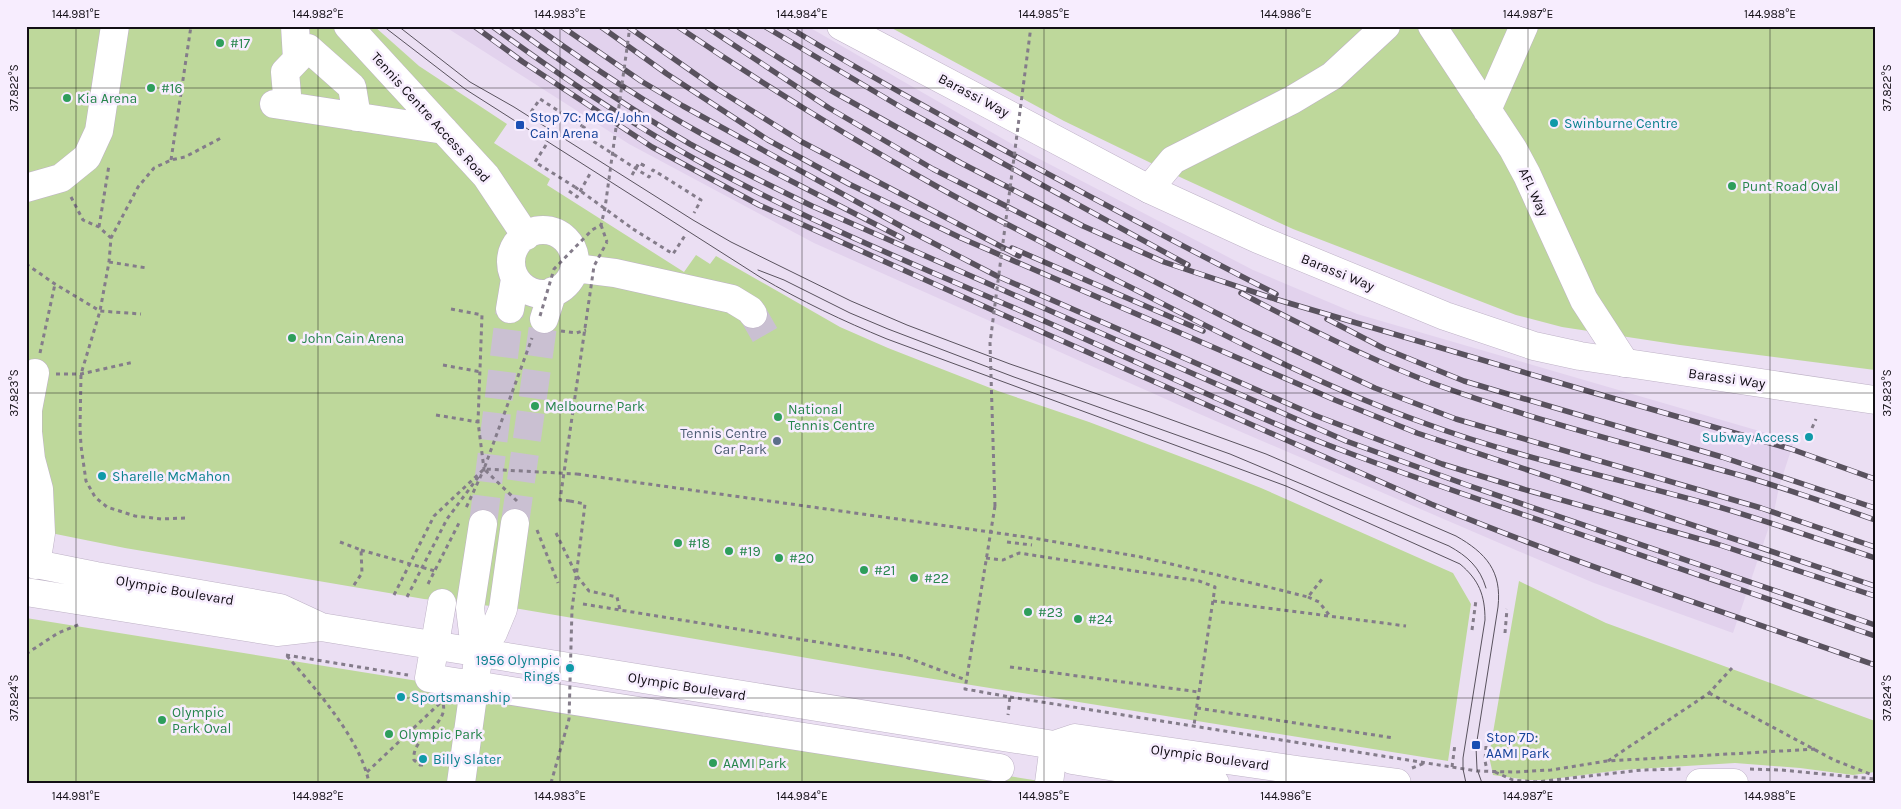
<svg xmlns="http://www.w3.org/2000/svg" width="1901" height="809" font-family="Karla,sans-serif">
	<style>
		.built { fill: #e2d2ed }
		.green { fill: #bed89b }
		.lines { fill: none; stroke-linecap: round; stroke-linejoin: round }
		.minor-tunnel { stroke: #cac0d2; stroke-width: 28; stroke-dasharray: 28 14; stroke-linecap: butt }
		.minor-casing { stroke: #beb2c6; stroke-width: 29 }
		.major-casing { stroke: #beb2c6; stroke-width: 29 }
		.path { stroke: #847c8a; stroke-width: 3; stroke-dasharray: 4 4; stroke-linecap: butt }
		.minor { stroke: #fff; stroke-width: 28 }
		.major { stroke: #fff; stroke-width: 28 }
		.tram { stroke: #59525e; stroke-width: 1 }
		.rail-casing { stroke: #59525e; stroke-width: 5.5 }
		.rail { stroke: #f7edfe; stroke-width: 4; stroke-dasharray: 11; stroke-linecap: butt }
		.path-bridge { stroke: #847c8a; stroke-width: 3; stroke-dasharray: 4 4; stroke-linecap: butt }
		.ticks { fill: none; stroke: #120e15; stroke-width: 1; stroke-opacity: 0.45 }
		.leisure-dot { fill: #2e9e5b; stroke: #f7edfe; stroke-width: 2 }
		.culture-dot { fill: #0f9aa8; stroke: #f7edfe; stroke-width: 2 }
		.transit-dot { fill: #1a4fb4; stroke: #f7edfe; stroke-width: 2 }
		.service-dot { fill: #5c6f8a; stroke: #f7edfe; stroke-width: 2 }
		.labels { text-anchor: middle; stroke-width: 5; stroke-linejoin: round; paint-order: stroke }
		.leisure-label { font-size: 14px; fill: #27864d; stroke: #f7edfe; text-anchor: start }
		.street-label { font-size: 14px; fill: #120e15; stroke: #f7edfe }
		.transit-label { font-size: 14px; fill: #164399; stroke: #f7edfe; text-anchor: start }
		.culture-label { font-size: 14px; fill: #0d838f; stroke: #f7edfe; text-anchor: start }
		.service-label { font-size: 14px; fill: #4e5e75; stroke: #f7edfe; text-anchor: end }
		.neatline { fill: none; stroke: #120e15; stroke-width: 2 }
		.ticks-label { font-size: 12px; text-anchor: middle; fill: #120e15 }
	</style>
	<rect width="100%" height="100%" fill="#ebdff3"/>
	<path class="built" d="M444,26H807L1026,152L1253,270L1357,314L1794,441L1779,487L1774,512L1733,633L1594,583L1518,551L1195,412L814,243L629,144Z"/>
	<path class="green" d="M26,26H374L419,66L507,124L494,143L550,179L547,185L684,272L696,255L710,264L716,256L840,327L888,348L998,391L1089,422L1208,467L1261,488L1453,573L1471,604L1448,761L871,669L520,609L424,599L125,548L26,528Z
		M888,26H1875V370L1680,345L1562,327L1516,315L1293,229L1182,178L1064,121Z
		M1519,581L1606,623L1875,721V772L1853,775L1800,768L1735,763L1621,770L1545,780H1527L1493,775L1489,756Z
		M26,618L1052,783H26Z"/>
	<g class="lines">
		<path class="minor-tunnel" d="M753,314L765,335
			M515,523L544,319
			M483,524L510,309"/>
		<defs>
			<path id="minor" d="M295,26L297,59
				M348,26L486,176L526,236
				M1432,26L1513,149L1527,175L1584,300L1625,363
				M274,104L444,130
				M288,106L285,72L308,48L352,87L357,117
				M1487,110L1524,26
				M26,188L61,178L87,157L99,131L115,26
				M1149,189L1173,160L1292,100L1332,76L1386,26
				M511 262a32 32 0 1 1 64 0a32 32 0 1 1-64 0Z
				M575,268L615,273L732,299L750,310L753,314
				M510,309L515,279
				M544,319L553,291
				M35,373L28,410V432L31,459L39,489L41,533L36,565
				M442,603L429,678L1000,768
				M479,652L493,633L503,609L515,523
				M461,783L479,652L473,633L470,608L483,524
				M1049,783L1054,745"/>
			<path id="major" d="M841,26L1149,189L1258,239L1445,316L1534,346L1580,356L1875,400
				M26,562L96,576L280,608L321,627
				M26,592L277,632L321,627L376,636L1054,745L1072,760L1215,783
				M1054,745L1075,738L1297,770L1397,783
				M1700,783H1734"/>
		</defs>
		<use href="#minor" class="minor-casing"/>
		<use href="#major" class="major-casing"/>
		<path class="path" d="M531,112L540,99L582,126
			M546,145L535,162L575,187
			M171,160L191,26
			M658,173L701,200L694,213
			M632,175L639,163L645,166
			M569,191L577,197L591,172
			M71,197L83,220L99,227L111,238
			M601,225L607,242
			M99,227L109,165
			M633,229L673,254L686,234
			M109,262L147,268
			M26,264L55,284L100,311L141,314
			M451,309L482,315L478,422L484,469L466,508
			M561,331L576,333L586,330
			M40,353L55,284
			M443,365L481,372
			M56,374H81L134,362
			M436,415L478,422
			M1812,428L1816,419
			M517,501L484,469L532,338
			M570,501L585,504L574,594
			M995,506L965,689L1010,697L1008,715
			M185,518L162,519L135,516L107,507L95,497L86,481L81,446L80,428L81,374L100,311L109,262L111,238L138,187L154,168L171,160L185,157L221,138
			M537,530L558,583
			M556,533L577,576L589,591L617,597L620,610
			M340,542L361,550L362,573L352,588
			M1007,542L1032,545
			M361,550L435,571
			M986,558L1003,560L1019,553L1199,581L1215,587L1194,725
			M428,584L459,523
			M1256,584L1308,597L1322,579
			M394,595L434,516L484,469L577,474
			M407,597L447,519L479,476
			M1308,597L1319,602L1330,616
			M1213,601L1406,626
			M583,604L903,656L966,680
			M1472,630L1476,600
			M1505,633L1507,609
			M26,654L58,633L80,624
			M286,655L408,675
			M287,656C316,689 361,740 369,783
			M1010,667L1199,692
			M1709,693L1834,760L1875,776
			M1010,697L1477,771L1514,772L1551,770L1607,761L1816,749
			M1197,708L1394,738
			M1486,746L1485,761L1487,770
			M1608,761L1709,693L1732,668
			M423,765H420L414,760C411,736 449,726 443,703
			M1452,767L1455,744
			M1412,768L1425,763
			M1750,769L1781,770L1875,779
			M367,772L440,703
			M1495,772L1513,780L1536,782L1642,770L1684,769"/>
		<use href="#minor" class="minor"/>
		<use href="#major" class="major"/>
		<path class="tram" d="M383,26L465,89L760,277C801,301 843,321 887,339L1286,486L1460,564C1479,580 1485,595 1485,620L1463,758V769L1466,783
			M398,26L470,82L514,107L693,220L731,242L851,301L907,325L1010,364L1150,412L1266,454L1456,536C1486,553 1502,571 1498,607L1476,747L1477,769L1482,783
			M758,270L784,280L850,313L888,329L1014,377L1230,454L1449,546C1467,556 1480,567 1486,588"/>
		<defs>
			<path id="rail" d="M474,26L523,62L652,147L759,205L999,313L1431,504C1577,564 1726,613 1875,665
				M492,26C560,76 629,123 702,163C809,222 923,268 1035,317C1139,362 1242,413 1349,453C1420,480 1493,504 1565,529C1668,564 1771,600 1875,636
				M512,26C570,68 628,108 690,144C730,166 771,186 812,206L1346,441L1467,485L1875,625
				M535,26C589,65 644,102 702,134C768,170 835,203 902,238
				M561,26L641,81L683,106L908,230L997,276L1314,415L1442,464L1523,489L1717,544L1875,596
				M600,26L667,74L768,140L849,184L961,238L1335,400L1417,433L1875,586
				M627,26L714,87L802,142L1019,256
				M677,26C761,83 848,137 936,186C1000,222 1065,254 1130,287C1226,336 1323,387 1424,423C1516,457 1611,477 1705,503C1762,519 1818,539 1875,558
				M705,26L829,108L933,169L1244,327L1375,388L1456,419L1761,508L1875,547
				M728,26L830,90L961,163L1083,226L1164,262L1275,299L1591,392L1791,449L1875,479
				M764,26L904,109L1188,265
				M787,26C853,67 922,105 991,143C1085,194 1180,245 1276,294
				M1012,248L1203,331
				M1241,293C1303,326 1366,358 1432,383C1532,420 1636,446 1739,475C1785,488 1830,504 1875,520
				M1327,319L1383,348L1464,381L1722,457L1875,508"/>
		</defs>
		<use href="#rail" class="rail-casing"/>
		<use href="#rail" class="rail"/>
		<path class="path-bridge" d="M582,126L588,130L585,136L649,177L653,170L658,173
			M636,168L639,163L645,166
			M575,187L633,229
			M540,316L554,269L592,230L601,225L605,208L630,26
			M577,474L1033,538L1141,557L1256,584
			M570,501L560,500L594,266L607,242
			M995,506L990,343L1031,26
			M551,783L569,719L572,609L574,594"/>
	</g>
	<path class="ticks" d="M76,26V783M318,26V783M560,26V783M802,26V783M1044,26V783M1286,26V783M1528,26V783M1770,26V783M26,88H1875M26,393H1875M26,698H1875"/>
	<g class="leisure-dot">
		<circle cx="220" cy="43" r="5"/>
		<circle cx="151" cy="88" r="5"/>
		<circle cx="67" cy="98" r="5"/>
		<circle cx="1732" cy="186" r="5"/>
		<circle cx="292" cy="338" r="5"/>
		<circle cx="535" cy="406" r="5"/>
		<circle cx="778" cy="417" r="5"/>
		<circle cx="678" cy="543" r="5"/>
		<circle cx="729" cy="551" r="5"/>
		<circle cx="779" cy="558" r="5"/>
		<circle cx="864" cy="570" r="5"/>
		<circle cx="914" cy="578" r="5"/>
		<circle cx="1028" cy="612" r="5"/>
		<circle cx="1078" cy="619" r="5"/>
		<circle cx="162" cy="720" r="5"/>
		<circle cx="389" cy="734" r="5"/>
		<circle cx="713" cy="763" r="5"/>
	</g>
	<g class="culture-dot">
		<circle cx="1554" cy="123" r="5"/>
		<circle cx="1809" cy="437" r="5"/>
		<circle cx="102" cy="476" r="5"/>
		<circle cx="570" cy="668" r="5"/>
		<circle cx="401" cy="697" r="5"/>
		<circle cx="423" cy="759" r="5"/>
	</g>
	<g class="transit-dot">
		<rect x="515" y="120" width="10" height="10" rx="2.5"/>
		<rect x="1471" y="740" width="10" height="10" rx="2.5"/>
	</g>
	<circle class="service-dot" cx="777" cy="441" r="5"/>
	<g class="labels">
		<g class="leisure-label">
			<text x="230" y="48">#17</text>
			<text x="161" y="93">#16</text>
			<text x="77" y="103">Kia Arena</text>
			<text x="1742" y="191">Punt Road Oval</text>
			<text x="302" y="343">John Cain Arena</text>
			<text x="545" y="411">Melbourne Park</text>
			<text x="788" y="414">National<tspan x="788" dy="16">Tennis Centre</tspan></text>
			<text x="688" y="548">#18</text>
			<text x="739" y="556">#19</text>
			<text x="789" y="563">#20</text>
			<text x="874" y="575">#21</text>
			<text x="924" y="583">#22</text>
			<text x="1038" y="617">#23</text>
			<text x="1088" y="624">#24</text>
			<text x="172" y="717">Olympic<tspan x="172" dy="16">Park Oval</tspan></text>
			<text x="399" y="739">Olympic Park</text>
			<text x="723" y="768">AAMI Park</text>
		</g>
		<g class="street-label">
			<text transform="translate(974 95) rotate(28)" y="5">Barassi Way</text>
			<text transform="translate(431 117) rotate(48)" y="5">Tennis Centre Access Road</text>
			<text transform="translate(1534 192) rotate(65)" y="5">AFL Way</text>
			<text transform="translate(1338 272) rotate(22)" y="5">Barassi Way</text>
			<text transform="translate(1727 378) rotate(8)" y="5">Barassi Way</text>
			<text transform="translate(175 590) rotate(10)" y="5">Olympic Boulevard</text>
			<text transform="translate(687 686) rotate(9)" y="5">Olympic Boulevard</text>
			<text transform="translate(1210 757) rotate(8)" y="5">Olympic Boulevard</text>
		</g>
		<g class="transit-label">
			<text x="530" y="122">Stop 7C: MCG/John<tspan x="530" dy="16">Cain Arena</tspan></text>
			<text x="1486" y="742">Stop 7D:<tspan x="1486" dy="16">AAMI Park</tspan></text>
		</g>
		<g class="culture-label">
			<text x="1564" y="128">Swinburne Centre</text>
			<text x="1799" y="442" text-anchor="end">Subway Access</text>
			<text x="112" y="481">Sharelle McMahon</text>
			<text x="560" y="665" text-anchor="end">1956 Olympic<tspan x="560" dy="16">Rings</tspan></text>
			<text x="411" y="702">Sportsmanship</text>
			<text x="433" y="764">Billy Slater</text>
		</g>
		<g class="service-label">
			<text x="767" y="438">Tennis Centre<tspan x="767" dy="16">Car Park</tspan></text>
		</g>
	</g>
	<rect width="1901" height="809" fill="none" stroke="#f7edfe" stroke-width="55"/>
	<rect x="28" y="28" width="1846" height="754" class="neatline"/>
	<g class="ticks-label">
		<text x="76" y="18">144.981°E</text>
		<text x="318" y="18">144.982°E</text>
		<text x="560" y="18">144.983°E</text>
		<text x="802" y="18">144.984°E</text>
		<text x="1044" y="18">144.985°E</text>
		<text x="1286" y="18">144.986°E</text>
		<text x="1528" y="18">144.987°E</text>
		<text x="1770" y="18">144.988°E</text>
		<text transform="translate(14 88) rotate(-90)" y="4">37.822°S</text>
		<text transform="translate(1887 88) rotate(-90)" y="4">37.822°S</text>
		<text transform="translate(14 393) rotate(-90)" y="4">37.823°S</text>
		<text transform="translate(1887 393) rotate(-90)" y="4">37.823°S</text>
		<text transform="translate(14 698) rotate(-90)" y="4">37.824°S</text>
		<text transform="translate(1887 698) rotate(-90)" y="4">37.824°S</text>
		<text x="76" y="800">144.981°E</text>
		<text x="318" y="800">144.982°E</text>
		<text x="560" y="800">144.983°E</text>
		<text x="802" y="800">144.984°E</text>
		<text x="1044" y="800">144.985°E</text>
		<text x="1286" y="800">144.986°E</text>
		<text x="1528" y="800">144.987°E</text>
		<text x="1770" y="800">144.988°E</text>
	</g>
</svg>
